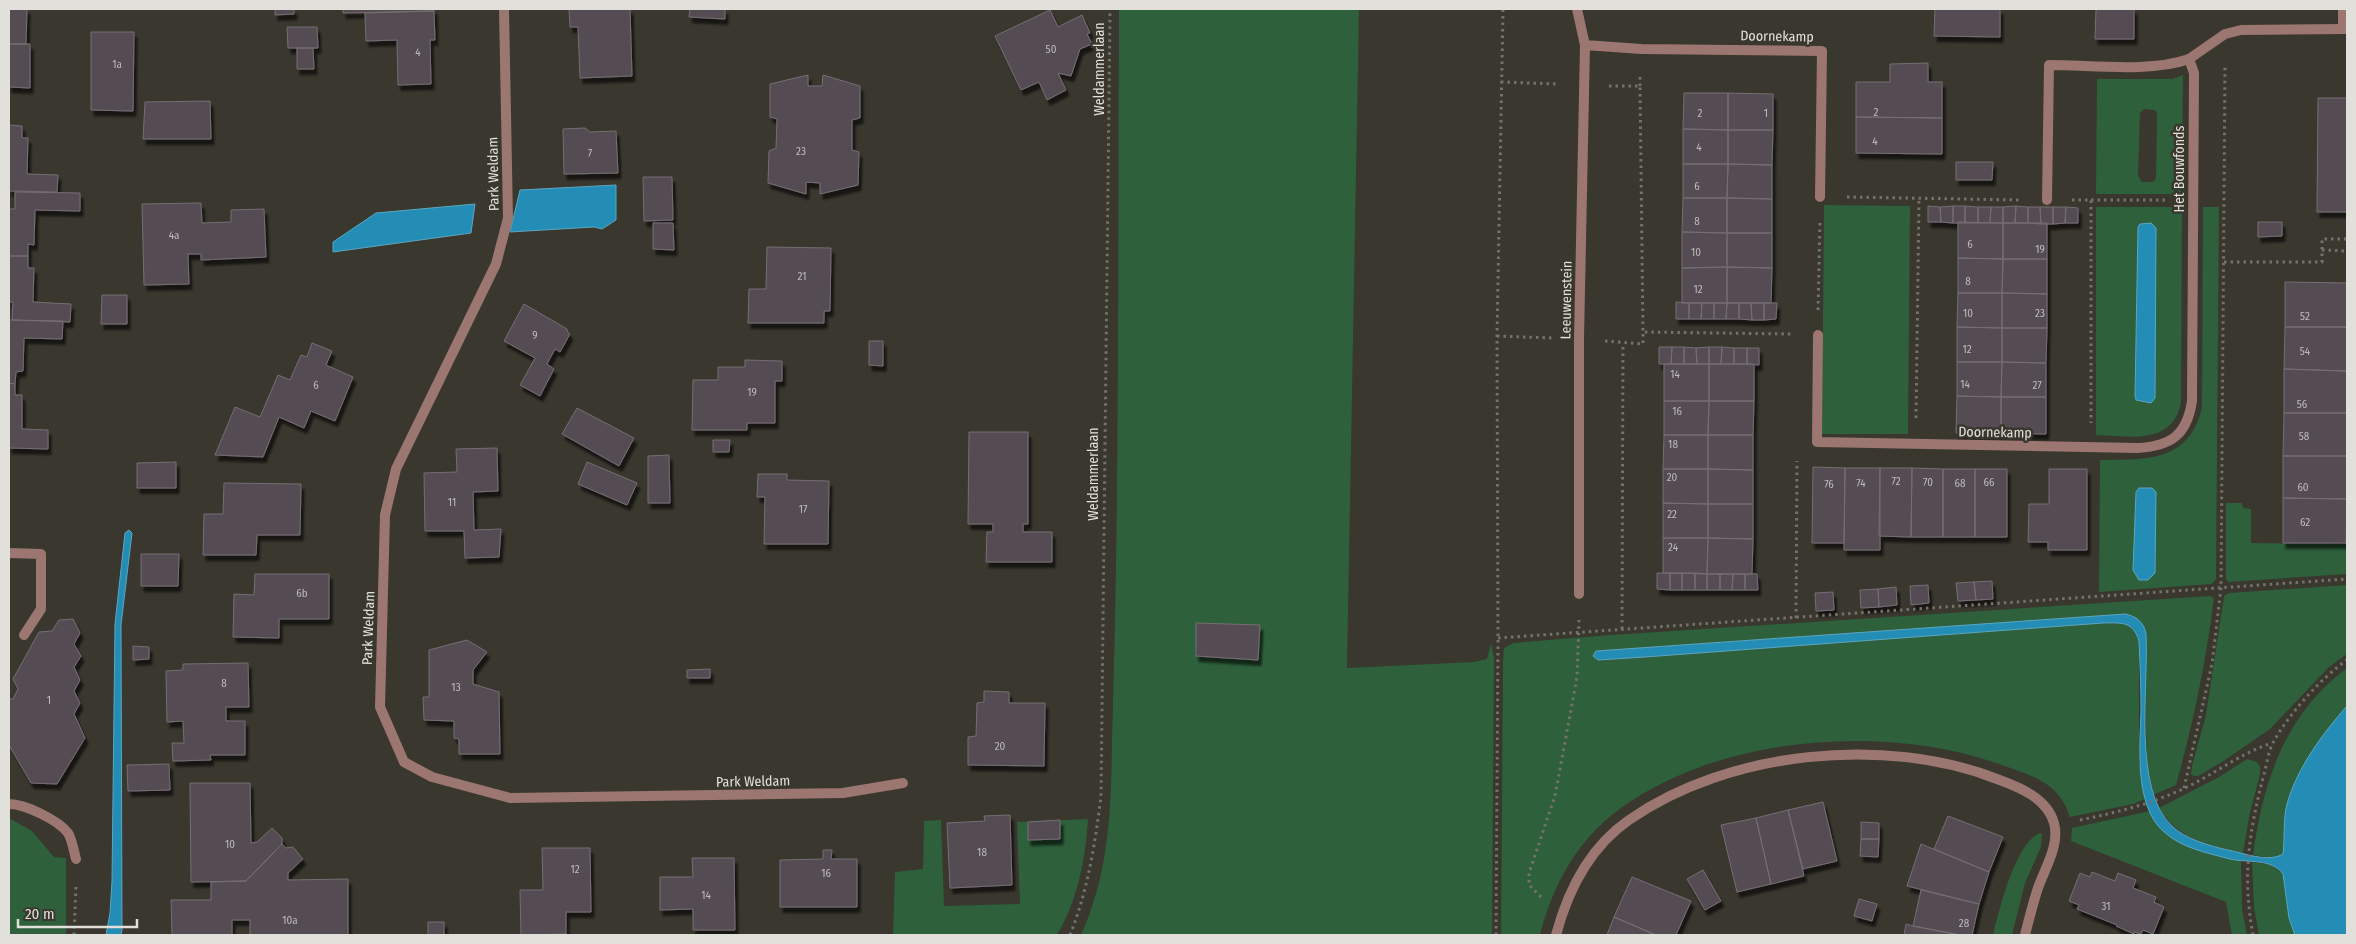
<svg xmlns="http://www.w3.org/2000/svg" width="2356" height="944" font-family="'Fira Sans Condensed',sans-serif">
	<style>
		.green { fill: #2d603b; fill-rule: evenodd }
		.water { fill: #248db5; stroke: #5da6c0 }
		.building { fill: #544c52; stroke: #766e74; filter: url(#shadow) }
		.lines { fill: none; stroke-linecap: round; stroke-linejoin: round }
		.path { stroke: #74726a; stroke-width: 3; stroke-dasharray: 2.5 4; stroke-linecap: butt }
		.lane { stroke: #9c7671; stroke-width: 10 }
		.street { stroke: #9c7671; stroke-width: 10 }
		.labels { text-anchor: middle; stroke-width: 5; stroke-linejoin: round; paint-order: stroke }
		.number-label { font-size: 11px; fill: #bebbb8 }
		.street-label { font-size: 14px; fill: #e1e0da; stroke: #39372e }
	</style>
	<defs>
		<filter id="shadow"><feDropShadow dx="3" dy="5.5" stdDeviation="1" flood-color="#0009"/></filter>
	</defs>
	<rect width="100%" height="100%" fill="#39372e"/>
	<path class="green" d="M1119,9L1359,10L1347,668L1474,662L1487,659L1491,643L1494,658L1492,935H1081C1109,873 1111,811 1112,743C1113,703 1114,662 1115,622C1119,417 1118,213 1119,9Z
		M2183,75L2182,194H2096L2097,79H2172ZM2144,109L2155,110L2157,114L2156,178L2153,182H2142L2138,176L2140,113Z
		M1824,205L1910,206L1908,434H1822Z
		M2096,207H2182L2181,403C2172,446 2129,436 2096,435ZM2138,227L2136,400L2135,396Z
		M2203,207H2219L2216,579L2212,584L2099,592L2100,460C2147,459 2188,463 2202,408ZM2145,488H2152L2133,570Z
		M2226,503H2242L2243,508L2251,509V543L2347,544V574L2228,582L2226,579Z
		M2347,585V654L2329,667L2270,729L2222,762L2198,776H2193L2191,774L2192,766L2206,715L2224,596L2229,593Z
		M2210,596L2214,598C2206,662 2193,724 2176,785L2153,795L2147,768L2143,625L2132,615L1596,651L1593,656L1598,660L2103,623L2126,624L2135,630L2139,641V761L2145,799L2133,804L2070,817C2059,782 2032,776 2002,765C1887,723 1722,735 1621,808C1578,839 1553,884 1540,935H1501L1503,662L1504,648L1513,643L1611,635Z
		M2347,668V706L2311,754L2287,805L2283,854L2273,858L2253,855C2263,781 2285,714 2347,668Z
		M2247,759L2257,762L2260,766V775L2250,812L2243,853C2207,845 2179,840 2159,808L2219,777Z
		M2150,811C2154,818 2157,826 2163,831C2182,848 2216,858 2241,860L2242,909L2247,935H2232L2226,902L2071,841L2072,828Z
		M9,818L32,831L54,857L66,858V935H9Z
		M1088,819C1086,858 1077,902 1057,935H893L895,872L923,869L924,821L941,820L944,906L1020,904L1017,822Z
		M2042,833L2041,847L2025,883L2012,935H1993C1998,913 2017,836 2042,833Z
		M2252,862L2272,865L2283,874L2289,918L2295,935H2259L2254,907Z"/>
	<path class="water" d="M616,185V220L602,229L594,227L510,232L520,190Z
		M475,204L471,233L333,252V242L376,213Z
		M2151,223L2156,228L2155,398L2151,403L2136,400L2135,396L2138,227L2140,224Z
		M2139,488H2152L2156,492L2155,573L2148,580H2139L2133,570L2136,492Z
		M129,530L132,533L121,625L122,930L121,935H106L110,913L112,881L115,624L125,533Z
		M2125,614C2136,616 2144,622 2146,634C2149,686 2132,789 2172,826C2185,839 2210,846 2228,850C2244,853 2268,863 2283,854C2285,838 2283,819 2287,804C2297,768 2323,733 2347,706V935H2295L2289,918L2283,874C2272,858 2247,863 2230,859C2207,853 2181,848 2163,831C2134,805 2140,745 2141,710C2141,687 2140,664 2139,641C2133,621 2122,623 2103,623L1645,657L1598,660L1593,656L1596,651Z"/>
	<path class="building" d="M9,9H27L26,44H9Z
		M275,9H294V14L275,15Z
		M343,9H434V11L343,13Z
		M569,9H630L632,76L580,78L578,27H570Z
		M690,9H725V19L689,17Z
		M1935,9H2000V37L1934,36Z
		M2096,9H2134V39H2095Z
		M1050,10L1058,27L1082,15L1090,33L1087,34L1092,44L1080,49L1071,76L1058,73L1066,90L1047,100L1039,82L1021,90L995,36Z
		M434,11L435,40H430L431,84L398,85L397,40L366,41L365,13Z
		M287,27H317L318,48H288Z
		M91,32H134L133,111L91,110Z
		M9,44H30V88L9,87Z
		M297,48H313L314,69H297Z
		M1928,63V82H1942V118L1856,117V82H1890V64Z
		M808,75V86H822L823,75L860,86V118L852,120V150L859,152L858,185L820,194V183L806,182V194L768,183L769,151L776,148L777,119L770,117V84Z
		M1684,93H1728V130L1683,129Z
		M1728,93L1773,94V130H1728Z
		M2318,98H2347V212H2317Z
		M210,101L211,139H143L145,102Z
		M1856,117L1942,118V154L1856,153Z
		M9,125L22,126V138H28L27,174L58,175L57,192L9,191Z
		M585,128L590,132L616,131L618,173L564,174L563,129Z
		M1683,129L1728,130V164H1683Z
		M1728,130H1773L1772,165L1728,164Z
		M1956,162H1993L1992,180H1956Z
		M1683,164H1728L1727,198H1683Z
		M1728,164L1772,165V199L1727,198Z
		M643,177H672L673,220L644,221Z
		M15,192L80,193V211L35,210L34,245L28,244V256H9V209H15Z
		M1683,198H1727V233L1682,232Z
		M1727,198L1772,199V233H1727Z
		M201,203L202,223L231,222V210L264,209L266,257L201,260V254H188L189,284L144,285L142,204Z
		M1928,206L1940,207L1941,222H1928Z
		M1953,206V223L1941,222L1940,207Z
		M1953,206H1965V223H1953Z
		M1965,206L1978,207V223H1965Z
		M2016,206L2028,207V223H2015Z
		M2016,206L2015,223H2003V207Z
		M1978,207H1991L1990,223H1978Z
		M1991,207H2003V223H1990Z
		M2028,207H2040L2041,224L2028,223Z
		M2040,207H2053V224H2041Z
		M2053,207H2066L2065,223L2053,224Z
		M2066,207L2078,208V223H2065Z
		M1958,222L2003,223V259L1958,258Z
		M2258,222H2282V236L2258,237Z
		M653,223H673L674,250L653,249Z
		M2003,223H2047V259H2003Z
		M1682,232L1727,233V267L1682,268Z
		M1727,233H1772V268L1727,267Z
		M767,247L831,248L830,311H824V323H748L749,289H766Z
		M9,256H28V268H34L33,302L71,304L70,322L12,320L13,302H9Z
		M1958,258L2003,259L2002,293H1958Z
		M2003,259H2047V294L2002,293Z
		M1727,267V303H1682V268Z
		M1727,267L1772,268L1771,303H1727Z
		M2285,282L2347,283V327H2285Z
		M1958,293H2002V328L1957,327Z
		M2002,293L2047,294V328H2002Z
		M102,295H127V324H101Z
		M1676,302L1689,303V319H1676Z
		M1689,303H1702L1701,319H1689Z
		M1702,303H1714V319H1701Z
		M1714,303H1727L1726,319H1714Z
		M1727,303H1739V319H1726Z
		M1739,303H1751L1752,320L1739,319Z
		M1751,303H1764V320H1752Z
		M1764,303H1777L1776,319L1764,320Z
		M524,304L567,329V331L570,334L560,352L555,349L547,364L554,369L540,396L520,385L535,358L504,341Z
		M9,320L63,321L62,339L24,338L23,371L16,372L15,384L9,383Z
		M1957,327L2002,328V362H1957Z
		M2285,327H2347V371L2284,369Z
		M2002,328H2047L2046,363L2002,362Z
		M869,341H883V366L869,365Z
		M312,343L332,351L326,365L353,377L335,421L311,411L304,428L279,417L263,457L215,455L235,407L260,417L278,375L290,380L301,355L307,357Z
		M1659,347H1672L1671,364H1659Z
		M1672,347H1684V364H1671Z
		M1684,347L1696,348L1697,364H1684Z
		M1709,347H1722L1721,364H1709Z
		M1709,347V364H1697L1696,348Z
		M1722,347L1734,348V364H1721Z
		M1734,348H1747V364H1734Z
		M1747,348H1759V365L1747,364Z
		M745,360L782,361V381H775V423H747V430H692L693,380H718V367H745Z
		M1957,362H2002L2001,397L1957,396Z
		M2002,362L2046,363V397H2001Z
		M1664,364H1709V401H1664Z
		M1709,364H1754V401H1709Z
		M2284,369L2347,371V413H2284Z
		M9,383L15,384V395H22V429L48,430V449L9,448Z
		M1957,396L2001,397V433H1956Z
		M2001,397H2046V434L2001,433Z
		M1664,401H1709L1708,435H1664Z
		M1709,401H1754L1753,435H1708Z
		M577,408L634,438L619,466L562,434Z
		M2284,413H2347V456H2283Z
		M969,432H1028V524H1023V532H1052V562H986L987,532H993V524H968Z
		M1664,435H1708V469H1663Z
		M1708,435H1753V470L1708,469Z
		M713,440H730L729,452H713Z
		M497,448L498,491L473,492L474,530L501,529L499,557L465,558L464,531H425L424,473L457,472L456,449Z
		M669,455L670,503H648V456Z
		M2283,456H2347V499L2283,498Z
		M176,462V488H137V463Z
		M587,462L637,483L627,505L578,484Z
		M1813,467L1845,468L1844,543H1812Z
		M1845,468H1880V550H1844Z
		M1880,468H1912L1911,537L1879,536Z
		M1912,468L1943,469V537H1911Z
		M1663,469H1708V504L1663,503Z
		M1708,469L1753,470V504H1708Z
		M1943,469H1975V537H1943Z
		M1975,469H2007V537H1975Z
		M2049,469H2087V550H2048V542H2028L2029,504H2049Z
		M758,474H787V480L829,481L828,544H764L765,497H757Z
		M224,483L301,484L300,535H257L256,555H203L204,514H223Z
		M2283,498L2347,499L2346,543H2283Z
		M1663,503L1708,504V538H1663Z
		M1708,504H1753V539L1708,538Z
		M1663,538H1708L1707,574L1663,573Z
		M1708,538L1753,539L1752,574H1707Z
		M141,554H179L178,586H141Z
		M1657,573H1670V590L1657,589Z
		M1670,573H1682V590H1670Z
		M1682,573H1695V590H1682Z
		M1695,573L1707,574V590H1695Z
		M255,574H329V619H279V638L233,637L234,594L254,595Z
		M1707,574H1720V590H1707Z
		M1720,574H1733L1732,590H1720Z
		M1733,574H1745V590H1732Z
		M1745,574H1757L1758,590H1745Z
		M1992,581L1993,599L1976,600L1974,582Z
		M1974,582L1976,600L1958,601L1956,583Z
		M1928,585L1929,603L1911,605L1910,586Z
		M1896,587L1897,605L1879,607L1878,589Z
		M1878,589L1879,607L1861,608L1860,590Z
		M1833,592L1834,610L1816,611L1815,593Z
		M73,619L80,633L74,644L81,656L74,667L80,680L74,691L80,703L74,714L85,738L57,784L31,783L9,745V699H13L18,689L13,679L39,632L52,631L59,620Z
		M1196,623L1260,625L1258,660L1196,656Z
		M467,640L487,652L473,670V684L499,692L500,754H459V739L454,738V721L424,720L423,697H429V650Z
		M133,646L149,647V659L133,660Z
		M248,663L249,707H226V721H245V755H210L211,760L173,761L172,743H184L183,721L167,722L166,671L183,670V664Z
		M710,669V678H687V670Z
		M984,691L1009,692V703H1045L1044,766L968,765V737L976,736L977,703L984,702Z
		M169,764L170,790L128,791L127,765Z
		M190,783H250L251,843L257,842L272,828L282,838V844L246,881L191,882Z
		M1823,802L1837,861L1803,869L1788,810Z
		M1788,810L1804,876L1771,884L1756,818Z
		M1010,815L1012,885L950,888L947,823L985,821L984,816Z
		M1948,816L2003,837L1989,872L1934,849Z
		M1756,818L1771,884L1737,892L1721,825Z
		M1060,820V839L1028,840V822Z
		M1861,822L1879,823V839H1861Z
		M1861,839H1879L1878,857L1860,856Z
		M282,844L286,848L293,847L303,859L288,873V880L348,879V935H250V920H232V935H172L171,900H211V882L246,881Z
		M1921,844L1989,872L1979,904L1907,886Z
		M542,848H590L591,912H566V934L521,935L520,890H543Z
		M823,850H832L831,859H857V907H780V860L823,859Z
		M692,858H734L735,930H693V909L660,910V877H693Z
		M1703,870L1721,901L1705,910L1687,879Z
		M2092,872L2115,881L2118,873L2136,880L2133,888L2156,897L2154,902L2164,907L2153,934L2143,930L2141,934L2134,932V934L2116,926L2117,925L2077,909L2079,905L2069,901L2080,873L2090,877Z
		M1632,877L1691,901L1676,935H1656L1614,917Z
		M1921,890L1979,904L1972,935H1960L1913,926Z
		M1859,899L1877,904L1872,921L1854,916Z
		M1614,917L1656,935H1607Z
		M428,922H444V935H428Z
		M1906,924L1913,926L1960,935H1904Z"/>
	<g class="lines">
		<path class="path" d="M1501,82L1558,84
			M1609,86H1640L1643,332
			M1640,86V74
			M1847,197L2020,200
			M2072,200H2091V423
			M2091,200H2167
			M2322,250L2347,251
			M2224,262H2322V239H2347
			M1818,310L1820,221
			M1497,336L1554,338
			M1605,341L1643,344V332L1792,334
			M1916,418L1919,198
			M1796,618L1797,461
			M1622,629L1623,343
			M1498,638L2347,579
			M2184,788L2212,664L2221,588L2225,65
			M2080,820C2118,812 2152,804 2187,787C2216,773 2241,753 2272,743
			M1541,897L1529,885V873L1555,796L1577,677L1579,620
			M74,935L76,885
			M1070,935C1088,890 1095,844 1101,796L1110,9
			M1496,935L1498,638L1497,336L1503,9
			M2253,935C2242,876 2249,832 2264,774C2267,764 2268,751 2274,741C2289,714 2321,678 2347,660"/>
		<path class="lane" d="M2343,29V9
			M2047,200L2049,65C2092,65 2149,73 2189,59
			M9,553L41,554V609L24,635
			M9,804C25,804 58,820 68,833C72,839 74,852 76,859"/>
		<path class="street" d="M504,9L508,218L496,264L396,469L385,515L380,707L404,762L432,777L510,798L843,793L903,783
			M1577,9L1585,45L1579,339V594
			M1585,45L1641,49L1822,51L1820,197
			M1818,335L1817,442L2138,448C2171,446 2187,435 2192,401L2194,73L2189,59L2225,34L2241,30L2347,29
			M1556,935C1568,890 1590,847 1629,820C1728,751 1885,735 1997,779C2019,787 2047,798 2054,823C2060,845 2045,868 2038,888C2033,903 2029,919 2025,935"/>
	</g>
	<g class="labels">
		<g class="number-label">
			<text x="1051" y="53">50</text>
			<text x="418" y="56">4</text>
			<text x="117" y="68">1a</text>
			<text x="1876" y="116">2</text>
			<text x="1700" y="117">2</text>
			<text x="1766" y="117">1</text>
			<text x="1875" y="145">4</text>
			<text x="1699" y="151">4</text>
			<text x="801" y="155">23</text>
			<text x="590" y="157">7</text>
			<text x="1697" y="190">6</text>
			<text x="1697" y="225">8</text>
			<text x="174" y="239">4a</text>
			<text x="1970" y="248">6</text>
			<text x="2040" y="253">19</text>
			<text x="1696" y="256">10</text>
			<text x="802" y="280">21</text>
			<text x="1968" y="285">8</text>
			<text x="1698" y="293">12</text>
			<text x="1968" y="317">10</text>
			<text x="2040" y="317">23</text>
			<text x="2305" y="320">52</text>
			<text x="535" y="339">9</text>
			<text x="1967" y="353">12</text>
			<text x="2305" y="355">54</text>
			<text x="1675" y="378">14</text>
			<text x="1965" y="388">14</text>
			<text x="316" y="389">6</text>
			<text x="2037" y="389">27</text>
			<text x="752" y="396">19</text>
			<text x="2302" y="408">56</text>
			<text x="1677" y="415">16</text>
			<text x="2304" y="440">58</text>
			<text x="1673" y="448">18</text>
			<text x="1672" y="481">20</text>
			<text x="1896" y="485">72</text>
			<text x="1928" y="486">70</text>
			<text x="1989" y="486">66</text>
			<text x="1861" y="487">74</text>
			<text x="1960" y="487">68</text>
			<text x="1829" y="488">76</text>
			<text x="2303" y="491">60</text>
			<text x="452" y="506">11</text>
			<text x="803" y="513">17</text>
			<text x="1672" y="518">22</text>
			<text x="2305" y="526">62</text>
			<text x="1673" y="551">24</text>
			<text x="302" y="597">6b</text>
			<text x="224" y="687">8</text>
			<text x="456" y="691">13</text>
			<text x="49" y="704">1</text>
			<text x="1000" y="750">20</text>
			<text x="230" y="848">10</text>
			<text x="982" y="856">18</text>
			<text x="575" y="873">12</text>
			<text x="826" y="877">16</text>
			<text x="706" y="899">14</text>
			<text x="2106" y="910">31</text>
			<text x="290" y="924">10a</text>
			<text x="1964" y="927">28</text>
		</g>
		<g class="street-label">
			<text transform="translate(1777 36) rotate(1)" y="5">Doornekamp</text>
			<text transform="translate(1099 69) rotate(-90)" y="5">Weldammerlaan</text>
			<text transform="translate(2179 169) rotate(-90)" y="5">Het Bouwfonds</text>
			<text transform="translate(493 174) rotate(-91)" y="5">Park Weldam</text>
			<text transform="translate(1566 300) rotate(-89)" y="5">Leeuwenstein</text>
			<text transform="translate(1995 432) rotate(1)" y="5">Doornekamp</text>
			<text transform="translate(1093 474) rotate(-90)" y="5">Weldammerlaan</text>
			<text transform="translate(368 628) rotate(-88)" y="5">Park Weldam</text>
			<text transform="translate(753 781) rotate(-1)" y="5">Park Weldam</text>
		</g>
	</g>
	<rect width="2356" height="944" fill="none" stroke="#e1e0da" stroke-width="20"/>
	<path d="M18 919v8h119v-8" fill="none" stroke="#e1e0da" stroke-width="2.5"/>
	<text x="25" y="919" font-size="15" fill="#e1e0da" stroke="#39372e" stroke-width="4" paint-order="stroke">20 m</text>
</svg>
